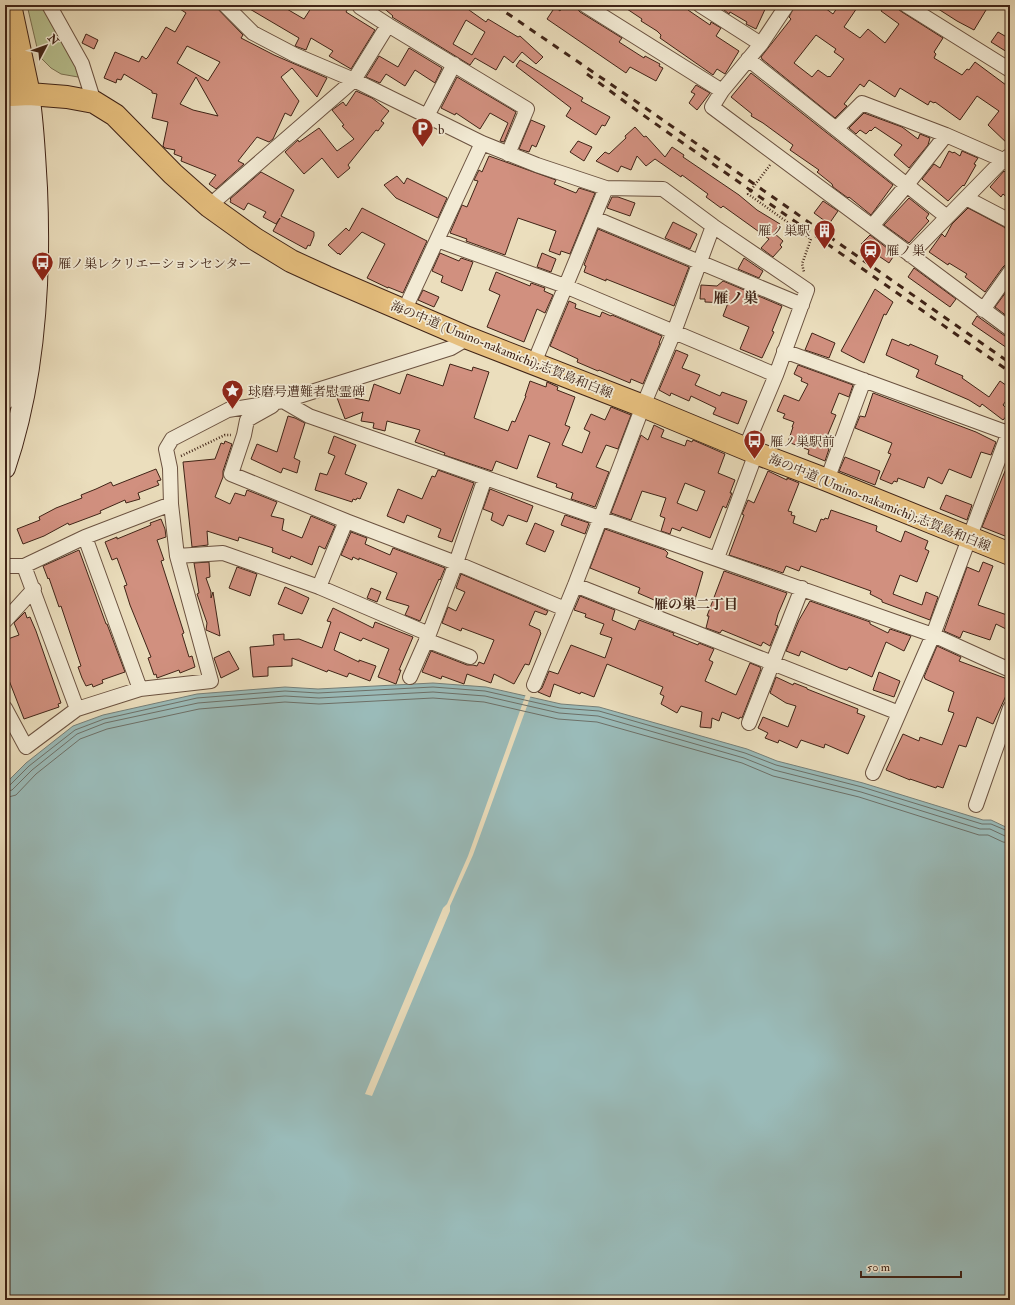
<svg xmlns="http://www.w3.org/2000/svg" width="1015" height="1305" font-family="'IM FELL Double Pica','Noto Serif JP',serif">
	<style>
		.green { fill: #b8c190; stroke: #7c7254 }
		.water { fill: #9abbb9; stroke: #767f78 }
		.pier { fill: #ebdebd }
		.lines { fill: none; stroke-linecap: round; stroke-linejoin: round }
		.shore { stroke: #6d7068; stroke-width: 1 }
		.building { fill: #d1907f; stroke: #402417; fill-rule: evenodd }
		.street-casing { stroke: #6b5240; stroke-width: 16 }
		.secondary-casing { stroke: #402417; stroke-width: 22 }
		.primary-casing { stroke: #402417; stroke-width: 24 }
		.path { stroke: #402417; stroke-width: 2.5; stroke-dasharray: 1 2; stroke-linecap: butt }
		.street { stroke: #f2ead4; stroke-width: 14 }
		.secondary { stroke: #f2ead4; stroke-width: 20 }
		.primary { stroke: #e6bf7e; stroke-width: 22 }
		.rail { stroke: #402417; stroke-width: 3; stroke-dasharray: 7 7; stroke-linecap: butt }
		.labels { text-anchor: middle; stroke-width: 3.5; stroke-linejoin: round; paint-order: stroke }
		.poi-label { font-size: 13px; fill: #402417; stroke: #f2ead4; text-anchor: start }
		.street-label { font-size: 13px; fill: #402417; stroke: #f2ead4 }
		.neighbourhood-label { font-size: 14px; font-weight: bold; fill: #402417; stroke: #f2ead4 }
		.quarter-label { font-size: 15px; font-weight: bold; fill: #402417; stroke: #f2ead4 }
	</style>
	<rect width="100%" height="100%" fill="#ebdebd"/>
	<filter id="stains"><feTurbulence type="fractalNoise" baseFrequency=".005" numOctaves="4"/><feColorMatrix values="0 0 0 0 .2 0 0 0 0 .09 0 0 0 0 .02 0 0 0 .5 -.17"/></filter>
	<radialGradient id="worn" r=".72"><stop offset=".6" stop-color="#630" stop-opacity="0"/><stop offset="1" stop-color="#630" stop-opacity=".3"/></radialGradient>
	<path class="green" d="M27,5H43L82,76L78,77L61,74L51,68L39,56Z"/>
	<path class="water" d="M433,683L486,687L561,704L599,707L747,749L777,761L863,783L983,820H991L1010,829V1300H5V784L26,763L73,726L103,715L197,694L285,687L318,689Z"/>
	<path class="pier" d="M526,694L531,695L473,855L450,906V911L372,1096L365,1094L443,908L447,904L468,856Z"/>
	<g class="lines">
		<path class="shore" d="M5,787L9,786L29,766L75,730L104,719L197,698L285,691L318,693L433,687L485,691L560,708L599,711L745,753L776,765L862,787L982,824H991L1010,832
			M5,792L12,790L32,770L77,734L105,723L198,703L285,696L319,698L433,692L485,696L559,713L598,716L744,758L774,770L861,792L980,829H990L1005,836L1010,837
			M5,798L16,795L36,774L80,739L107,729L199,709L285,702L319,704L433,698L484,702L558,719L597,722L742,763L773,776L859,797L979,835H988L1003,842L1010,843"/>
	</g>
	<path class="building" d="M174,5H214L243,35L241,38L274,55L327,78L317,97L292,68L281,77L299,101L291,116L285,113L273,139L269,142L257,137L238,161L244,164L216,189L209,184L216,175L181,161L182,157L174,154L175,150L165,148L163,146L168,122L152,118L157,94L152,93V91L124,74L121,80L117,79L116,83L104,78L115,52L139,62L142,56L146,59L148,57L166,27L175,32L186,13ZM187,46L220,62L208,81L177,63ZM196,77L218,116L193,110L180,104Z
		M243,5H280L304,19L313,5H350L346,12L375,30L351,69L329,56L333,51L311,38L306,50L295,46L299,38Z
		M380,5H462L486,22L488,19L518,37L520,36L543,57L536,64L522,52L513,63L504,56L496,70L475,58L470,65L392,17L393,16ZM466,20L485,32L472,55L453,44Z
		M564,5H574L580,12L622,38L619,42L644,58L645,56L660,64L659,66L663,68L656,81L630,67L626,73L547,19L555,7L560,11Z
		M621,5H691L688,10L710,25L711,22L721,28L716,36L739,51L725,74L717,69L713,75L660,38L661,35L657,31L641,21L642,19Z
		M718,5H767L756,29L746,24L747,22L730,12L729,14Z
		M795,5H821L833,14L839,5H859L844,27L860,38L868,29L885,43L899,24L881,11L885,5H892L902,12L943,38L934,52L936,54L934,58L962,75L967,69L969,70L975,62L1010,88V146L988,125L999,111L977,96L960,120L935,102L934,103L930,101L928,105L900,88L895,97L869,80L864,87L860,84L844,104L847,106L835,118L762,59L761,57L791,19L789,17ZM816,35L836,49L834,52L844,59L830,77L829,76L828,77L818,70L812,77L794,63Z
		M932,5H989L974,30L957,21Z
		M998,32L1010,39V46L1007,52L991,42Z
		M86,34L98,40L94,49L82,43Z
		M409,48L442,68L435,83L415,70L405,86L386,74L380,83L366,77L379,56L398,67Z
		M520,60L583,98L581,101L610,117L605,126L602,125L596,135L566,116L571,108L516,66Z
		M751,73L893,185L871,215L849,197L848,198L833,187L832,184L817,172L819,170L790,150L793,145L763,123L751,116L752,114L731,97Z
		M457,77L516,112L504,142L500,141L508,123L490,113L480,129L456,113L455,115L441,108Z
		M696,85L710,93L697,110L689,103L695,94L691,92Z
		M356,91L372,98L389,111L381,121L384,123L378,131L376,130L348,165L350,168L338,178L322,158L304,174L285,152L298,140L299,142L319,128L337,151L354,139L342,126L344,125L332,110L343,102L346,106Z
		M864,113L902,127L918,139L920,134L930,138L928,145L909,168L894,155L902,145L875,127L871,131L870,130L866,134L860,130L856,134L849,128Z
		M531,120L545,126L536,147L532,145L529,152L519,149Z
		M635,127L644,137L646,136L665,157L672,147L684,155L683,157L739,195L757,210L780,224L773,234L774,233L783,241L780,245L782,247L773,257L761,248L769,239L723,206L721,208L706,197L708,194L682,175L681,177L655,159L646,166L637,156L631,170L621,166L618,172L596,161L605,152L609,154L626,138L625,136Z
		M578,141L592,147L584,161L570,152Z
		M949,151L953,153L954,152L960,156L962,151L978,158L974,164L976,165L964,186L963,185L948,201L922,179L934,164L940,168Z
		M489,156L556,180L554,184L576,193L579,188L595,193L570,254L561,251L560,255L549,251L556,231L518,218L505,255L466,241L467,239L450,233L462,205L467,207L478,181L474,180L479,170L482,172Z
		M1004,171L1010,177V200L1003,194L1001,197L990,187Z
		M261,172L294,190L281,216L314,232V236L310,246L308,245L306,249L273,231L280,218L276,224L263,217L266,212L248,203L244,210L230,202L231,200L230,199Z
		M397,176L404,184L407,178L447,198L438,218L396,198L384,185Z
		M612,197H618L635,203L630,216L607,208Z
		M909,198L929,214L926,218L929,221L909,243L884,225Z
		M823,201L838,211L829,224L814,213Z
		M362,208L427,241L403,293L388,287V288L367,278L385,244L362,232L340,255L339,253L338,254L328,245L346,228L349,231Z
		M968,208L1004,227L1010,234V260L1003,267L985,292L965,277L967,274L949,263L948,265L929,252L942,234L945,237L952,224Z
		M673,222L697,234L690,249L665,238Z
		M598,229L689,267L674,306L606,279V281L584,272L586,266L584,265Z
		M870,235L895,254L889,263L861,244Z
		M440,253L459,261L461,258L473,262L462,291L441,282L443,276L432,271Z
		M542,253L556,259L551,272L537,267Z
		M744,258L763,271L759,278L738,269Z
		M914,268L956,299L950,307L908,277Z
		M496,272L530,286L531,283L545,288L544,291L553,295L545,313L537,309L524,342L487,327L500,295L489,290Z
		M723,281L782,306L772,331L774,332L762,358L740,349L749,327L723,316L728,303L705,302V299H700L701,285L717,286Z
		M875,289L893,302L886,315L884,314L864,363L841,351Z
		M423,290L439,297L434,307L418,300Z
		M1006,292L1010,295V315L1008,317L995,307Z
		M569,301L576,304L575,308L600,317L602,312L611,316L612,315L662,336L659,343H660L643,384L631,379L630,383L599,370L598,371L577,362L578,359L550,346Z
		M977,316L1005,336L1010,337V350L972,324Z
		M812,333L835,343L829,358L805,350Z
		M892,339L909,346L910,344L938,356L935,364L963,376L962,378L989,397L1000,381L1010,388V395L1003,405L1010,412L1003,420L982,404L980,407L969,400L916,377L919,370L886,355Z
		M676,350L688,355L682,368L700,375L695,385L720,396L722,392L747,401L738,424L713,414L716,408L691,396L689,401L671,393L670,396L659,390Z
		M450,364L472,371L473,367L489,372L474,418L508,431L512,421L515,422L526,396H525L530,381L546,387L547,382L558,387L557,390L575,397L565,425L570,427L562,445L582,453L590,432L584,429L591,414L605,420L611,407L631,415L618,449L606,445L596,467L609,472L595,507L571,499L573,493L556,487L557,484L537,477L550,443L529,435L517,469L496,461L492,471L444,455L445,453L415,442L420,430L387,421L385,431L373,428L374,423L361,421L363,412L345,419L336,395L351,389L354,398L369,401L374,384L400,394L407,374L443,386Z
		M798,365L853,385L849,397L839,393L831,413L836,415L823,446L829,449L825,461L808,454L809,450L788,442L793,427H792L794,422L783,418L785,414L777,411L784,395L799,401L808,384L801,381L802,378L794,374Z
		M873,393L976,432L996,442L991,455L981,452L971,478L949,469L942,484L928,477L924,488L898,478L897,482L894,481L892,484L880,479L891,454L888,453L892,443L855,428L860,416L865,417Z
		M288,416L295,418L305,423L294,458L300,461L297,473L283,468L281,473L251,459L257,444L277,452Z
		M654,425L664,430L661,437L685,446L687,440L692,442L693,440L725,454L718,473L735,480L730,493H732L726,508L723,506L710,538L682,527L680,531L672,528L670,534L661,531L665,518L660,516L666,498L642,491L631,520L611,513L641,435L648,440ZM685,483L705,491L697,511L677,503Z
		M334,436L356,445L345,474L367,483L360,499L357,498L356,500L353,499L352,502L315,490L320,473L327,475L335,456L328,453Z
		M225,441L232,444L223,471V477L215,497L230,504L235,493L245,496L247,490L277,502L271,516L284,519L282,530L302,538L311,516L335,526L325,549L319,546L312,565L291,556L290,559L272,552L273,548L239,537L238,541L207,531L208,545L192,547L183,462L215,459L221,443L224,444Z
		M845,457L880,471L875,485L839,471Z
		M1010,459V538L982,527Z
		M156,469L161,480L157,481L159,485L138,493L140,499L126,503L125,500L100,511L101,513L69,525L68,523L44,536L23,544L17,529L40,520L39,517L56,508L82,498L81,495L96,489L111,482L113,486Z
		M438,470L474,483L452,542L438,537L441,529L407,515L404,523L387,516L398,489L422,499L432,476L435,477Z
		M768,471L787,480V478L799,483L788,511L792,512L791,515L795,516L793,523L816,532L821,519L824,520L825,518L828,519L831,510L877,526L876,531L901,542L905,531L928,541L925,549L929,551L917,582L900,575L893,594L922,605L926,592L938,597L930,620L882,602V600L870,594L871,591L801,566L799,571L786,566L783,573L729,555L744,515L742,514L748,500L754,503Z
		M490,489L533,506L527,522L508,515L503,526L491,520L493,513L483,509Z
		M946,495L972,505L967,520L940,509Z
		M565,515L589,523L585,534L561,525Z
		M161,519L165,529L166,537L157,540L164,560L161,561L184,633L182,634L189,657L192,656L195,667L180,673L179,670L157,678L156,674L154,675L148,658L151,657L130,605L124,586L127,585L117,558L112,560L105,542L117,537V539L151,525L150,523Z
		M535,523L554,531L545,552L526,544Z
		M605,529L665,550L668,553L666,557L703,572L692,610L670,602L668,606L638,593L640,588L590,568Z
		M351,532L367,538L365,544L390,555L393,548L445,568L440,580L439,579L420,621L405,615L409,606L386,599L397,573L359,558V560L353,557L352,560L341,555Z
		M79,550L106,624H107L125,672L102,680L103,683L93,687L92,684L86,686L82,678L78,667L81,666L61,606L59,607L49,578L48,579L43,566Z
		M209,562L210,577L206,578L211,592V598L213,592L220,636L206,630L207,623L197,594L199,593L194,563Z
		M983,562L993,566L978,605L1010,616V631L996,624L990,640L963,631L960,638L944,631L967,567L979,572Z
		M237,567L257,574L250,596L229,588Z
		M724,571L787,593L778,614L775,625L778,626L770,646L763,642L761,646L722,630L720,633L706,628L709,616H707Z
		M461,574L548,611L546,615L535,611L529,625L540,630V632L541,633L529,665L525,664L514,684L494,674L491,683L467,674L464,684L442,676L441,679L422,672L431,651L467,665H473L477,666L479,662L484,664L494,640L462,628L461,631L442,623L448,607L456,611L465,592L456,588Z
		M285,587L309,598L302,614L278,604Z
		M371,588L381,592L377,602L367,598Z
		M580,596L615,610L612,620L635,630L639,620L671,632L674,633L673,635L698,645L699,643L714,649L709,660L713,662L705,681L736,695L750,663L760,667L761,669L742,718L740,717L739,719L722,712L719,721L712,718L711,728L700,727L702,712L681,706L677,713L661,704L664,696L660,694L663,687L607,664L594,697L581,692L580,694L554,684L550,697L538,692L542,688L549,671L558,674L571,645L605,658L612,638L600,634L604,624L585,617L586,614L574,610Z
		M810,601L870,622V624L888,633L890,629L911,636L904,651L886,642L872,677L849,667L847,670L840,668L801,651L799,656L786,651L799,620Z
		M333,608L373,628L375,622L413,637L399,670H401L396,684L378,677L389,649L363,638L361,641L340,632L334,650L359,662V660L376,666L370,681L349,673L347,677L328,670L327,672L292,658V666L268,667V676L253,677L250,647L274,645L273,635L284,634V640L299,639L322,648L331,622L327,621Z
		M25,612L27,618L30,617L36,631L61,703L58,704L59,707L24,719L5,670V640L19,635L14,623Z
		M937,646L961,657L959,661L1010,680V687L993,724L977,717L966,747L959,745L943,788L937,786L936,788L910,779V780L886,770L903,734L919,741L920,737L942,745L954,713L948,711L954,692L925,679V678L924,677Z
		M229,651L239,669L221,678L214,658Z
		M879,672L900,681L894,697L873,690Z
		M776,677L793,685L794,683L807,688V689L858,709L857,713L865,716L848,754L825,744L824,748L801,740L797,748L779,740L778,743L765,738L768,733L758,728L763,717L788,727L796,706L786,703L770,693Z"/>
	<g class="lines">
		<defs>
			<path id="street" d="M49,5L82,64L94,102
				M225,5L253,33L295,55L354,80L482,143L537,165L606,188L663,189L713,226L807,290L776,375L745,449
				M359,5L360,7L388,25
				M585,5L722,91
				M700,5L761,44
				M787,5L761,44L722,91L712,107L1010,329
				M906,5L1010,70
				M748,59L947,217
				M427,116L454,64
				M836,129L862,103L946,135L1010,163
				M966,198L1010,221
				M209,206L354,80L388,25L527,109L508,154
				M594,218L802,305
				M872,226L906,186L946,135
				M437,240L565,286L776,375
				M910,255L1002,161L1009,156
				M983,310L1010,272
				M404,311L482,143
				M784,351L1008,433
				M534,363L606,188
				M283,401L309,416L933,635L1010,670
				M272,406L247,420L244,435L231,474L346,521L456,563L565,609
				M827,480L864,380
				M85,537L140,689
				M177,556L223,553L319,587L429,634L456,563L485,478
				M717,558L756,453
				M5,566H24L85,537L171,504
				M24,566L77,709
				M575,585L899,713
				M319,587L346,521
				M5,621L34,589
				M426,640L470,657
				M410,677L429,634
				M534,685L575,585L643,406L674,332L713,226
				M5,708L26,747L77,709L140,689L211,681L177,556L171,504L170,468L166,449L172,439L228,410L283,401L451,348L468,338
				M749,723L802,588
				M873,773L933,635L1010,429
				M976,805L1010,708"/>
			<path id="secondary" d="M5,399C26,302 20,193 11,95
				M5,468C35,380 41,281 37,188C35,157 34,125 29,94"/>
			<path id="primary" d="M10,5L29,94
				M5,69L11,95L29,94L67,97L94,102L115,115L173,174L209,206L255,239L291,261L326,277L468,338L643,406L756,453L827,480L1010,554"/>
		</defs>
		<use href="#street" class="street-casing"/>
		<use href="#secondary" class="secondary-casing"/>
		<use href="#primary" class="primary-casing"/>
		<path class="path" d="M770,165L748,194L811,239L802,264L804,272
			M181,456L225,435H231"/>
		<use href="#street" class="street"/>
		<use href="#secondary" class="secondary"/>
		<use href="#primary" class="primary"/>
		<path class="rail" d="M495,5L647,109L1010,363
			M587,74L643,115L1010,372"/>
	</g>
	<defs>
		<symbol id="parking-pin" viewBox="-11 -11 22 30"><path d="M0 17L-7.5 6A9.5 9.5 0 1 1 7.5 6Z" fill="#8f2418" stroke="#f2ead4"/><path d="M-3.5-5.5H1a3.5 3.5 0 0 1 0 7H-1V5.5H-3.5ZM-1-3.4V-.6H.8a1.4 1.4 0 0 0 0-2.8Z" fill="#fff"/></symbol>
		<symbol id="building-pin" viewBox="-11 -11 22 30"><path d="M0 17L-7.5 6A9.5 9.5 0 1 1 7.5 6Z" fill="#8f2418" stroke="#f2ead4"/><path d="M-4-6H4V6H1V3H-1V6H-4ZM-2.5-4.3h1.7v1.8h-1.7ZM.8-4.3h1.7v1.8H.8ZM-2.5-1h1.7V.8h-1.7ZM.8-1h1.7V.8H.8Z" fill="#fff"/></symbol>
		<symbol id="station-pin" viewBox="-11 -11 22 30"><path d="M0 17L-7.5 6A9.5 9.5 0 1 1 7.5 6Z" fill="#8f2418" stroke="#f2ead4"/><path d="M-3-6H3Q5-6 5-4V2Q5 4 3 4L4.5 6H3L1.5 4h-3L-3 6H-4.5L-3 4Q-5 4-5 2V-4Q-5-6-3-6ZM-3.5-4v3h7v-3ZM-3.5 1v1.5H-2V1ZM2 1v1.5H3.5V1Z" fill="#fff"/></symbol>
		<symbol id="bus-pin" viewBox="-11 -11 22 30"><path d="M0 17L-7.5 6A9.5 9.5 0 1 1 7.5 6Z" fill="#8f2418" stroke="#f2ead4"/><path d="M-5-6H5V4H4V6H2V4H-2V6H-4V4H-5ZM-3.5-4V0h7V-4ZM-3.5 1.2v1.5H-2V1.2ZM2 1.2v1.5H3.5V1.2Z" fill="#fff"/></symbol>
		<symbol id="sight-pin" viewBox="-11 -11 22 30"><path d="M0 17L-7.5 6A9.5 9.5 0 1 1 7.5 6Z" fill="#8f2418" stroke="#f2ead4"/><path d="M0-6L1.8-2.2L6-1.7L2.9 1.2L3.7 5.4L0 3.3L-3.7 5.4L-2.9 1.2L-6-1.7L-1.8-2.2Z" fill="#fff"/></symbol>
	</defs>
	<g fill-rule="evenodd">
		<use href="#parking-pin" x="410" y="116" width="25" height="34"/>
		<use href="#building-pin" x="812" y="218" width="25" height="34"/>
		<use href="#station-pin" x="858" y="238" width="25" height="34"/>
		<use href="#bus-pin" x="30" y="250" width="25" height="34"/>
		<use href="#sight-pin" x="220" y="378" width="25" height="34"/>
		<use href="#bus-pin" x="742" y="428" width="25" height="34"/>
	</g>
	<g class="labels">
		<g class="poi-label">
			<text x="438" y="134">b</text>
			<text x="810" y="235" text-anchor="end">雁ノ巣駅</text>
			<text x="886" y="255">雁ノ巣</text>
			<text x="58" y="268">雁ノ巣レクリエーションセンター</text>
			<text x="248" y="396">球磨号遭難者慰霊碑</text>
			<text x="770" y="446">雁ノ巣駅前</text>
		</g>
		<g class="street-label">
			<text transform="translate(502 349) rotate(22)" y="5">海の中道 (Umino-nakamichi);志賀島和白線</text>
			<text transform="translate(880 502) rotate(22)" y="5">海の中道 (Umino-nakamichi);志賀島和白線</text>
		</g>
		<g class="neighbourhood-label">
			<text x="696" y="609">雁の巣二丁目</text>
		</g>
		<g class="quarter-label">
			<text x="736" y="303">雁ノ巣</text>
		</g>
	</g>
	<rect width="1015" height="1305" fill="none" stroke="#ebdebd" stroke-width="20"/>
	<rect x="6" y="6" width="1003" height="1293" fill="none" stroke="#402417" stroke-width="2"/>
	<rect x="10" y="10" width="995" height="1285" fill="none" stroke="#402417"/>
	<g transform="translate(46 46) rotate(49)" stroke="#f2ead4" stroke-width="3" paint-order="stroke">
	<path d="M0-3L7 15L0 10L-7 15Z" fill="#402417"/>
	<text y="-6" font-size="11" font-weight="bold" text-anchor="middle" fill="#402417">N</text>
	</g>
	<path d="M861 1271v6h100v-6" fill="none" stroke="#402417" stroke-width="2"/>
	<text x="867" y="1271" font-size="12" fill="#402417" stroke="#f2ead4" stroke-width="3" paint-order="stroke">50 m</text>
	<rect width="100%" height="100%" filter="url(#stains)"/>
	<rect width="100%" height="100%" fill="url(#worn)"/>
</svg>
